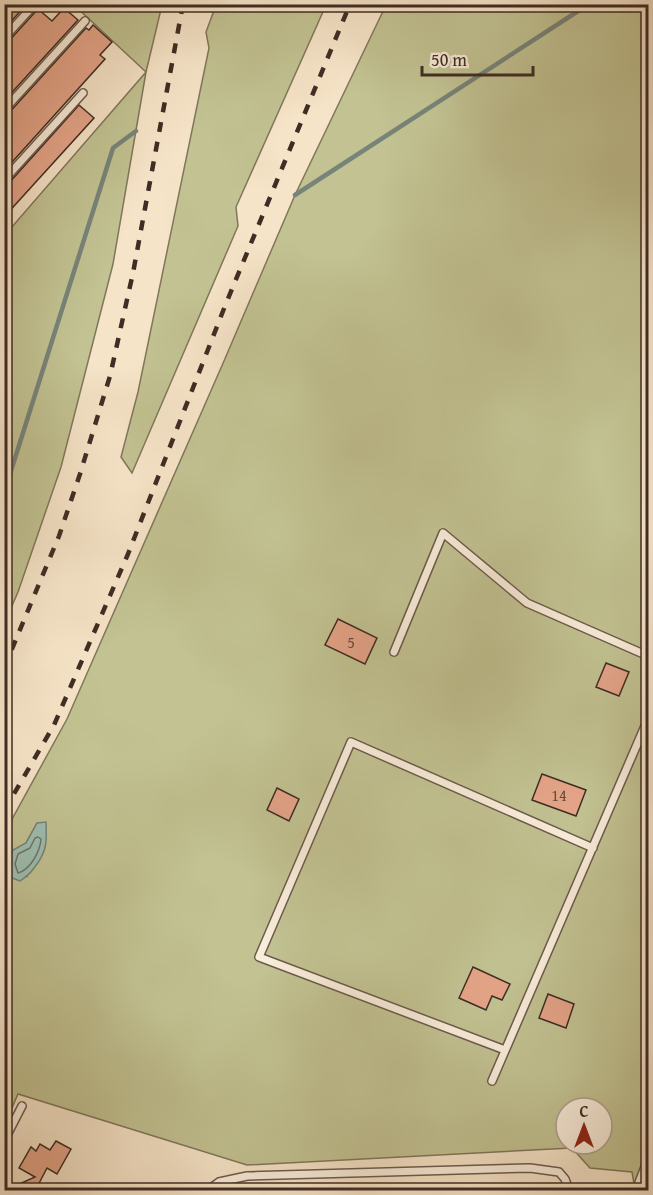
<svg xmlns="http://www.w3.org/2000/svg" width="653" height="1195" font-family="'Gentium Book Plus',serif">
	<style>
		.green { fill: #c2c292; stroke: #80775b; stroke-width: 1.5; fill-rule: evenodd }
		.water { fill: #9dbfb1; stroke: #778479; stroke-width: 1.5 }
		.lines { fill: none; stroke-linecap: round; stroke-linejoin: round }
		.shore { stroke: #6e766a; stroke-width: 1.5 }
		.stream { stroke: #778479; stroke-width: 4.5 }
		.building { fill: #e4a488; stroke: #3f2c24; stroke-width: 1.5 }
		.service-casing { stroke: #6d5a4d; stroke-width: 10 }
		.service { stroke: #f9eddb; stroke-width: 7 }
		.rail { stroke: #3f2c24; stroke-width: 4.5; stroke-dasharray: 10 10; stroke-linecap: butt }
		.labels { text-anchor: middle; stroke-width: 6; stroke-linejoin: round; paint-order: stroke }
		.number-label { font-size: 16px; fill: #684a3d }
	</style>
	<rect width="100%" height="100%" fill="#f6e4c8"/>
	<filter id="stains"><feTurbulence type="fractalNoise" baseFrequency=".00333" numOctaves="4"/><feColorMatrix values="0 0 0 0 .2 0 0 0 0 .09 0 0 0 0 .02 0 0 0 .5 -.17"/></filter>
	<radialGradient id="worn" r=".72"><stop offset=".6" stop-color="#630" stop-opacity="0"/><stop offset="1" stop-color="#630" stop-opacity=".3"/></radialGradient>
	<path class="green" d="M74,5H162L146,72L113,264L61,467L18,592L5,622V235L146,72Z
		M216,5H326L236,207L238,226L132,473L121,457L138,392L209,48L206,32Z
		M386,5H648V1190H635L632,1172L590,1168L572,1148L247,1165L18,1094L5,1124V832L67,719L224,361L295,195ZM37,823L27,877L26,843ZM566,1108H602V1144H566Z"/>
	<path class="water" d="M46,822C47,842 47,852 34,868C30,874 26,877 20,881L12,878L8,864L13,850L26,843L37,823Z"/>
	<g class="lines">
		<path class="shore" d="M38,837L41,839C40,852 30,870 18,873L15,864L18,854L30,848L35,838Z"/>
		<path class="stream" d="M295,195L589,4
			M4,493L113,148L136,131"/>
	</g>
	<path class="building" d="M4,4H27L4,29Z
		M64,8L78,20L4,101V44L8,42L38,9L52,21Z
		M93,25L112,42L100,55L105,59L4,171V116L8,114L86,28L89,30Z
		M79,105L94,118L4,217V185L8,184Z
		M338,619L377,638L365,664L325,645Z
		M606,663L629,672L619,696L596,687Z
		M542,774L586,790L576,816L532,800Z
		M277,788L299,799L289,821L267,810Z
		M473,967L510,984L502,1000L492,996L486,1010L459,998Z
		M548,994L574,1004L566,1028L539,1018Z
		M56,1141L71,1149L57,1174L47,1168L35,1191H4L35,1177L19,1168L31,1147L36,1151L40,1144L50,1150Z"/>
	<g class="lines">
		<defs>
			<path id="service" d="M4,38L35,4
				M4,110L85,21
				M4,180L83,93
				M394,652L443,533L527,603L648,656
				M505,1050L259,957L351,742L593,848
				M492,1081L648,719
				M4,1141L22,1106
				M208,1190L219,1182L247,1176L530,1168L559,1172L565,1179L569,1190
				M636,1190L648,1159"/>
		</defs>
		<use href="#service" class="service-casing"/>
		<use href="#service" class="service"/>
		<path class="rail" d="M4,668L59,536L80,474L110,376L133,273L183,4
			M4,811L54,725L128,554L225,306L350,4"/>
	</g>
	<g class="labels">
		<g class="number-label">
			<text x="351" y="648">5</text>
			<text x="559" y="801">14</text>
		</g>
	</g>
	<rect width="653" height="1195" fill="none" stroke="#f6e4c8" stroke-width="24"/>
	<rect x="6" y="6" width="641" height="1183" fill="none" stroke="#3f2c24" stroke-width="3"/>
	<rect x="12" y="12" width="629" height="1171" fill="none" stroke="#3f2c24" stroke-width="1.5"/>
	<g transform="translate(584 1126)"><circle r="28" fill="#f9eddb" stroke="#afa092" stroke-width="1.5"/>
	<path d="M0-4.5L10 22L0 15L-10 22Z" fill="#8f2418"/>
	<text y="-9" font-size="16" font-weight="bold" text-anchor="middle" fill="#3f2c24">С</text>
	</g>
	<path d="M422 66v9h111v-9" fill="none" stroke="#3f2c24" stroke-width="3"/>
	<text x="431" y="66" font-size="18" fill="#3f2c24" stroke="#f9eddb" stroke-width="4.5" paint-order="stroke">50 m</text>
	<rect width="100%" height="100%" filter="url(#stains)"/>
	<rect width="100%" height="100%" fill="url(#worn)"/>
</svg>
